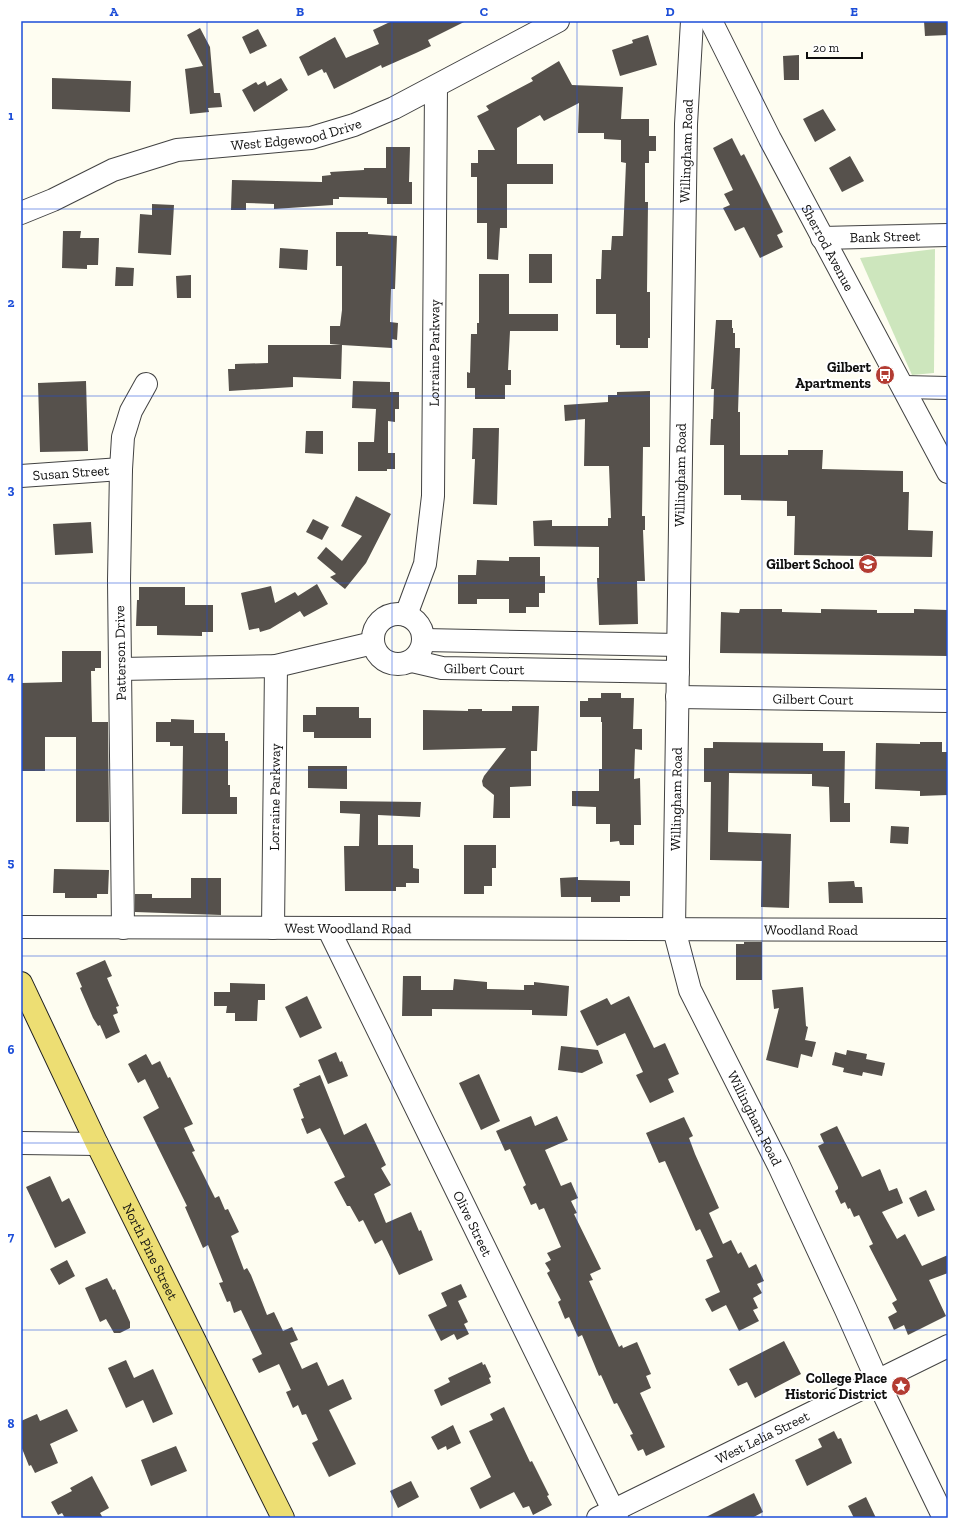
<svg xmlns="http://www.w3.org/2000/svg" width="969" height="1539" font-family="'Zilla Slab',serif">
	<style>
		.green { fill: #cde6bd }
		.building { fill: #56514c }
		.lines { fill: none; stroke-linecap: round; stroke-linejoin: round }
		.minor-casing { stroke: #424242; stroke-width: 24 }
		.major-casing { stroke: #202020; stroke-width: 24 }
		.minor { stroke: #fff; stroke-width: 22 }
		.major { stroke: #edde73; stroke-width: 22 }
		.grid { fill: none; stroke: #1d4ed8; stroke-width: 1; stroke-opacity: 0.55 }
		.labels { text-anchor: middle; stroke-width: 4; stroke-linejoin: round; paint-order: stroke }
		.street-label { font-size: 14px; fill: #0f0f0f; stroke: #fff }
		.poi-label { font-size: 14px; font-weight: bold; fill: #0f0f0f; stroke: #fff; text-anchor: end }
		.neatline { fill: none; stroke: #1d4ed8; stroke-width: 1.5 }
		.grid-label { font-size: 13px; text-anchor: middle; font-weight: bold; fill: #1d4ed8 }
	</style>
	<rect width="100%" height="100%" fill="#fefdf1"/>
	<path class="green" d="M935,249L934,373L912,375L860,258Z"/>
	<path class="building" d="M392,21H466L428,40L431,46L416,53L382,68L381,65L334,89L326,72L324,73L322,69L308,76L299,57L335,37L346,58L379,44L373,30Z
		M924,21H948V35L925,36Z
		M200,28L210,47L214,93H220L222,107L208,108L209,112L190,114L185,69L203,66L187,35Z
		M258,29L267,46L250,54L242,37Z
		M648,35L657,65L620,76L612,50L633,43L632,40Z
		M799,55V80H784L783,56Z
		M559,61L572,85L623,87L621,119H649V136H656V151H649V163H645V202H648L647,292H650V338H648V348H620V345H616V314H596V279H601L602,250H611L612,236H623L626,163L621,162V140L604,139V133H578L579,103L544,121L540,115L517,128V164H553V184H507V228H500L498,260L487,259V223H477V177H471V163H478V150H495L477,116L489,110L486,106L533,81L531,78Z
		M52,78L131,81L130,112L52,109Z
		M281,78L288,90L254,112L242,90L256,82L258,85L265,81L267,86Z
		M823,109L836,130L815,142L803,119Z
		M732,138L741,156L744,154L783,232L777,235L783,247L760,258L744,227L735,231L723,208L730,205L724,194L733,190L713,148Z
		M386,147H410L409,182H412V204H387V198L339,197V199H333V205L274,209V204L246,203V210H231L232,180L322,182V176L331,175L330,172L364,170V168H386Z
		M850,156L864,181L842,192L829,168Z
		M152,204L174,205L171,255L138,253L140,214L152,215Z
		M63,231H81L80,238H99L98,265H87V269L62,268Z
		M336,232H368V234L397,236L395,289H391L390,322L398,323L397,340L392,339V348L342,345L341,379L293,377V387L229,391L228,369H235V364L268,363V345H341L330,344V326H340L342,310V266H336Z
		M280,248L308,250L307,270L279,268Z
		M529,254H552V283H529Z
		M116,267L134,268L133,286H115Z
		M479,274H509V314H558V331H510L508,370H511V385H505V399H475V388H467V372L470,373L471,334H477V323H479Z
		M191,275V298H177L176,276Z
		M716,320H732V328H733V333H735V348H740L738,412H740V455H788V450H823L822,469L903,471V492H909L908,530L933,531L932,557L794,555L795,516H787V501L741,500V495H724V445H710L711,419H713L714,389H711Z
		M86,381L88,451L40,452L38,383Z
		M353,381L390,382V392H399V409H395V422L388,421V453H395V469H387V471H358V442H374L376,409L352,408Z
		M650,391V447H643L642,516H645V530H643L645,581H637L638,624L599,625L597,578H599V547L534,546L533,521L552,520V526H608V518H611L609,466H584L585,419L565,421L564,405L608,402V395H617V392Z
		M473,428H499L497,505L473,504L475,459H472Z
		M306,431H323V454L305,453Z
		M356,496L391,514L366,563L345,589L330,577L336,574L317,558L326,547L342,561L362,536L341,526Z
		M313,519L329,527L322,540L306,532Z
		M91,522L93,553L55,555L53,524Z
		M509,557H540V576H545V593H539V607H526V613H509V599H477V604H458V575H476L477,560L509,561Z
		M317,584L328,604L304,617L300,611L270,629L260,632L259,628L249,630L241,593L271,586L275,603L295,592L298,596Z
		M139,587H185V605H213V632H202V636L157,635V626H136L137,600H139Z
		M740,609H782V612L821,613V609L877,610V613H914V609L948,610V656L720,653L721,612L739,613Z
		M62,651H101V668H95V671H91L92,722H108L109,822H76V737H45V771H21V683L62,682Z
		M601,693H621V698H634L633,729H642V750L635,749L634,779L640,778L641,825H634V845H620L619,841L610,842V824H596V807L572,806V791H599V769H602V722H601V717H580V701H588V698H601Z
		M512,706H539L537,751H531V786L510,787V818H493L494,795L483,786L482,781L484,776L506,748L423,750V710L468,711V709H482V711H512Z
		M316,707H359V718H371V738H314V732H303V715H316Z
		M171,719L194,720V733H225V741H228V785H230V797H237V814H182L183,746H170V742H156V722H171Z
		M713,742L823,743V751H845L844,803H850V822H830L829,787L812,786V774L729,773L728,832L791,834L789,908L761,907L762,861L710,860L711,782H704V748H713Z
		M920,742H942V752H948V795L920,796V791L875,789L876,743L920,744Z
		M308,766H347V789L308,788Z
		M340,801L421,802L420,817L378,815V845H413V868L419,869V883H406V887H396V891H345L344,846H359L360,814L340,813Z
		M891,826L909,827L908,844L890,843Z
		M464,845H496V868H492V886H484V894H464Z
		M54,869L109,870L108,894H97V898H65V893H53Z
		M578,877V880L630,881V896H620V902H591V897H561L560,878Z
		M191,878H221V915L135,912V894H152V898H191Z
		M854,881L855,887H862L863,903H829L828,882Z
		M744,942H762V980H736V944H744Z
		M105,960L112,976L107,978L119,1006L116,1007L118,1013L113,1015L120,1032L106,1039L100,1025L98,1026L93,1018L80,988L82,987L76,973Z
		M403,976H421V990H453L454,979L487,982V989L524,990V985H534V982L569,986L567,1016L532,1015V1010L432,1009V1016H402Z
		M230,983L265,984V1000H258L257,1021H235V1013H226L227,1006H214V992H230Z
		M803,987L806,1026L808,1027L805,1040L816,1042L812,1057L801,1054L798,1068L766,1060L779,1008L774,1009L772,990Z
		M307,996L322,1028L300,1038L285,1007Z
		M629,996L654,1048L665,1043L679,1074L668,1079L674,1092L650,1103L636,1075L643,1072L625,1033L597,1046L580,1011L607,998L611,1005Z
		M561,1046L598,1050L603,1063L582,1073L558,1070Z
		M847,1050L867,1054L866,1059L885,1063L882,1076L863,1072L862,1076L843,1072L844,1068L832,1065L835,1052L846,1055Z
		M336,1052L340,1062L342,1061L348,1076L328,1084L318,1060Z
		M146,1054L152,1065L160,1061L168,1078L170,1077L193,1124L184,1128L195,1151L192,1152L215,1198L219,1196L225,1210L228,1209L239,1232L231,1236L244,1270L247,1268L251,1275L267,1315L274,1312L283,1331L292,1327L298,1340L290,1343L302,1369L317,1362L328,1386L343,1379L352,1399L329,1410L356,1464L329,1477L312,1443L318,1440L306,1414L302,1415L298,1405L293,1408L286,1392L291,1390L279,1364L259,1373L252,1359L262,1354L241,1310L234,1313L230,1301L227,1302L219,1283L223,1282L208,1245L203,1248L185,1207L187,1206L143,1117L159,1108L145,1079L138,1083L128,1064Z
		M479,1074L500,1121L481,1130L459,1083Z
		M320,1075L344,1135L366,1123L386,1165L381,1168L391,1185L374,1194L386,1223L411,1212L419,1231L421,1230L433,1260L399,1275L382,1240L375,1244L363,1220L359,1222L350,1206H347L334,1182L345,1177L320,1128L307,1134L301,1119L304,1118L293,1089L300,1086L299,1084Z
		M531,1116L535,1126L557,1116L568,1140L545,1150L561,1186L571,1182L578,1198L571,1201L577,1213L574,1214L601,1269L590,1274L593,1280L589,1281L619,1347L622,1345L623,1348L637,1342L651,1374L646,1376L651,1388L640,1393L665,1447L646,1456L643,1449L638,1451L630,1435L633,1434L617,1403L614,1404L601,1375L599,1376L582,1335L578,1337L569,1317L565,1319L558,1302L561,1300L547,1273L550,1271L545,1263L551,1260L547,1253L561,1247L544,1208L539,1210L536,1203L531,1205L523,1187L526,1185L510,1149L505,1151L496,1131Z
		M684,1117L693,1136L689,1138L695,1154L719,1208L709,1213L723,1244L731,1240L738,1254L741,1252L749,1268L756,1264L764,1281L757,1284L762,1293L753,1298L758,1308L753,1310L759,1321L739,1331L726,1305L712,1312L705,1299L720,1292L706,1260L713,1257L700,1229L696,1231L665,1161L659,1163L646,1133Z
		M837,1126L862,1177L880,1169L889,1191L897,1188L903,1203L882,1212L897,1239L905,1234L922,1266L948,1255V1273L929,1280L946,1316L908,1335L904,1325L894,1330L888,1317L897,1312L892,1303L897,1300L869,1246L873,1244L859,1215L854,1217L850,1208L848,1209L845,1202L841,1204L835,1191L838,1189V1187L818,1146L824,1143L820,1134Z
		M50,1176L62,1202L69,1198L86,1233L55,1248L26,1187Z
		M926,1190L935,1210L918,1217L909,1198Z
		M67,1260L75,1276L59,1285L50,1269Z
		M107,1278L113,1290L115,1289L130,1322V1328L120,1333H114L106,1319L100,1322L85,1288Z
		M461,1284L467,1297L458,1301L468,1322L464,1324L469,1334L457,1340L454,1334L441,1341L428,1315L447,1306L441,1293Z
		M784,1341L801,1374L755,1398L747,1382L738,1386L729,1369Z
		M126,1360L134,1378L153,1369L173,1414L153,1423L143,1400L126,1408L108,1368Z
		M482,1362L483,1365L485,1364L491,1377L489,1378L491,1383L441,1406L434,1390L450,1382L448,1378Z
		M504,1407L530,1462L532,1461L549,1495L547,1496L552,1505L533,1515L529,1506L523,1508L514,1492L480,1509L470,1488L491,1477L469,1431L493,1420L490,1414Z
		M67,1409L78,1431L50,1444L58,1463L35,1473L31,1465L29,1466L21,1446V1421L37,1414L40,1421Z
		M453,1425L461,1443L447,1450L446,1446L438,1450L431,1437Z
		M834,1431L838,1439L841,1438L852,1463L807,1486L795,1460L822,1447L818,1439Z
		M176,1446L187,1471L151,1486L141,1460Z
		M92,1476L109,1508L100,1513L103,1518H65L62,1513L58,1515L51,1502L72,1491L70,1488Z
		M411,1481L419,1497L398,1508L390,1491Z
		M754,1493L763,1512L752,1518H704Z
		M866,1497L876,1518H854L848,1506Z"/>
	<g class="lines">
		<defs>
			<g id="minor">
				<path id="s1" d="M692,21L686,124L674,929L690,990L779,1166L846,1310L877,1380L944,1518"/>
				<path id="s2" d="M711,21L770,139L948,472"/>
				<path id="s3" d="M21,213L53,200L113,170L177,150L311,138L354,125L394,108L558,21"/>
				<path id="s4" d="M822,238L948,235"/>
				<path d="M904,387L948,388"/>
				<path id="s5" d="M21,476L121,469"/>
				<circle cx="398" cy="639" r="25"/>
				<path id="s6" d="M406,615L425,564L433,496L436,87"/>
				<path d="M424,640L678,645"/>
				<path id="s7" d="M412,661L442,668L678,672"/>
				<path d="M120,669L276,666L373,643"/>
				<path id="s8" d="M677,697L948,701"/>
				<path id="s9" d="M21,927L948,930"/>
				<path d="M123,928L119,581L121,469L123,437L131,411L146,384"/>
				<path id="s10" d="M273,928L276,666"/>
				<path id="s11" d="M328,928L617,1518"/>
				<path d="M21,1143L97,1144"/>
				<path id="s12" d="M598,1518L948,1346"/>
			</g>
			<g id="major">
				<path id="s13" d="M21,983L97,1144L283,1518"/>
			</g>
		</defs>
		<use href="#minor" class="minor-casing"/>
		<use href="#major" class="major-casing"/>
		<use href="#minor" class="minor"/>
		<use href="#major" class="major"/>
	</g>
	<path class="grid" d="M207,21V1518M392,21V1518M577,21V1518M762,21V1518M21,209H948M21,396H948M21,583H948M21,770H948M21,956H948M21,1143H948M21,1330H948"/>
	<defs>
		<symbol id="bus-disc" viewBox="-11 -11 22 22"><circle r="9.5" fill="#b33c32" stroke="#fff"/><path d="M-5-6H5V4H4V6H2V4H-2V6H-4V4H-5ZM-3.5-4V0h7V-4ZM-3.5 1.2v1.5H-2V1.2ZM2 1.2v1.5H3.5V1.2Z" fill="#fff"/></symbol>
		<symbol id="school-disc" viewBox="-11 -11 22 22"><circle r="9.5" fill="#b33c32" stroke="#fff"/><path d="M0-5L7-2L0 1L-7-2ZM-4 1L0 2.5L4 1V4Q0 6-4 4Z" fill="#fff"/></symbol>
		<symbol id="sight-disc" viewBox="-11 -11 22 22"><circle r="9.5" fill="#b33c32" stroke="#fff"/><path d="M0-6L1.8-2.2L6-1.7L2.9 1.2L3.7 5.4L0 3.3L-3.7 5.4L-2.9 1.2L-6-1.7L-1.8-2.2Z" fill="#fff"/></symbol>
	</defs>
	<g fill-rule="evenodd">
		<use href="#bus-disc" x="874" y="364" width="22" height="22"/>
		<use href="#school-disc" x="857" y="553" width="22" height="22"/>
		<use href="#sight-disc" x="890" y="1375" width="22" height="22"/>
	</g>
	<g class="labels">
		<g class="street-label">
			<text dy="5" stroke="none"><textPath href="#s3" startOffset="289">West Edgewood Drive</textPath></text>
			<text transform="translate(686 151) rotate(-88)" y="5">Willingham Road</text>
			<text dy="5" stroke="none"><textPath href="#s4" startOffset="63">Bank Street</textPath></text>
			<text dy="5" stroke="none"><textPath href="#s2" startOffset="255">Sherrod Avenue</textPath></text>
			<text dy="5" stroke="none"><textPath href="#s6" startOffset="266">Lorraine Parkway</textPath></text>
			<text dy="5" stroke="none"><textPath href="#s5" startOffset="50">Susan Street</textPath></text>
			<text transform="translate(680 475) rotate(-89)" y="5">Willingham Road</text>
			<text transform="translate(120 653) rotate(-91)" y="5">Patterson Drive</text>
			<text dy="5" stroke="none"><textPath href="#s7" startOffset="73">Gilbert Court</textPath></text>
			<text dy="5" stroke="none"><textPath href="#s8" startOffset="136">Gilbert Court</textPath></text>
			<text dy="5" stroke="none"><textPath href="#s10" startOffset="131">Lorraine Parkway</textPath></text>
			<text transform="translate(676 799) rotate(-89)" y="5">Willingham Road</text>
			<text dy="5" stroke="none"><textPath href="#s9" startOffset="327">West Woodland Road</textPath></text>
			<text dy="5" stroke="none"><textPath href="#s9" startOffset="790">Woodland Road</textPath></text>
			<text dy="5" stroke="none"><textPath href="#s1" startOffset="1115">Willingham Road</textPath></text>
			<text dy="5" stroke="none"><textPath href="#s11" startOffset="329">Olive Street</textPath></text>
			<text dy="5" stroke="none"><textPath href="#s13" startOffset="298">North Pine Street</textPath></text>
			<text dy="5" stroke="none"><textPath href="#s12" startOffset="183">West Lelia Street</textPath></text>
		</g>
		<g class="poi-label">
			<text x="871" y="372">Gilbert<tspan x="871" dy="16">Apartments</tspan></text>
			<text x="854" y="569">Gilbert School</text>
			<text x="887" y="1383">College Place<tspan x="887" dy="16">Historic District</tspan></text>
		</g>
	</g>
	<rect width="969" height="1539" fill="none" stroke="#ffffff" stroke-width="44"/>
	<path d="M807 52v6h55v-6" fill="none" stroke="#0f0f0f" stroke-width="2"/>
	<text x="813" y="52" font-size="12" fill="#0f0f0f" stroke="#ffffff" stroke-width="3" paint-order="stroke">20 m</text>
	<rect x="22" y="22" width="925" height="1495" class="neatline"/>
	<g class="grid-label">
		<text x="114" y="16">A</text>
		<text x="300" y="16">B</text>
		<text x="484" y="16">C</text>
		<text x="670" y="16">D</text>
		<text x="854" y="16">E</text>
		<text x="11" y="120">1</text>
		<text x="11" y="307">2</text>
		<text x="11" y="494">3</text>
		<text x="11" y="681">4</text>
		<text x="11" y="867">5</text>
		<text x="11" y="1054">6</text>
		<text x="11" y="1241">7</text>
		<text x="11" y="1428">8</text>
	</g>
</svg>
